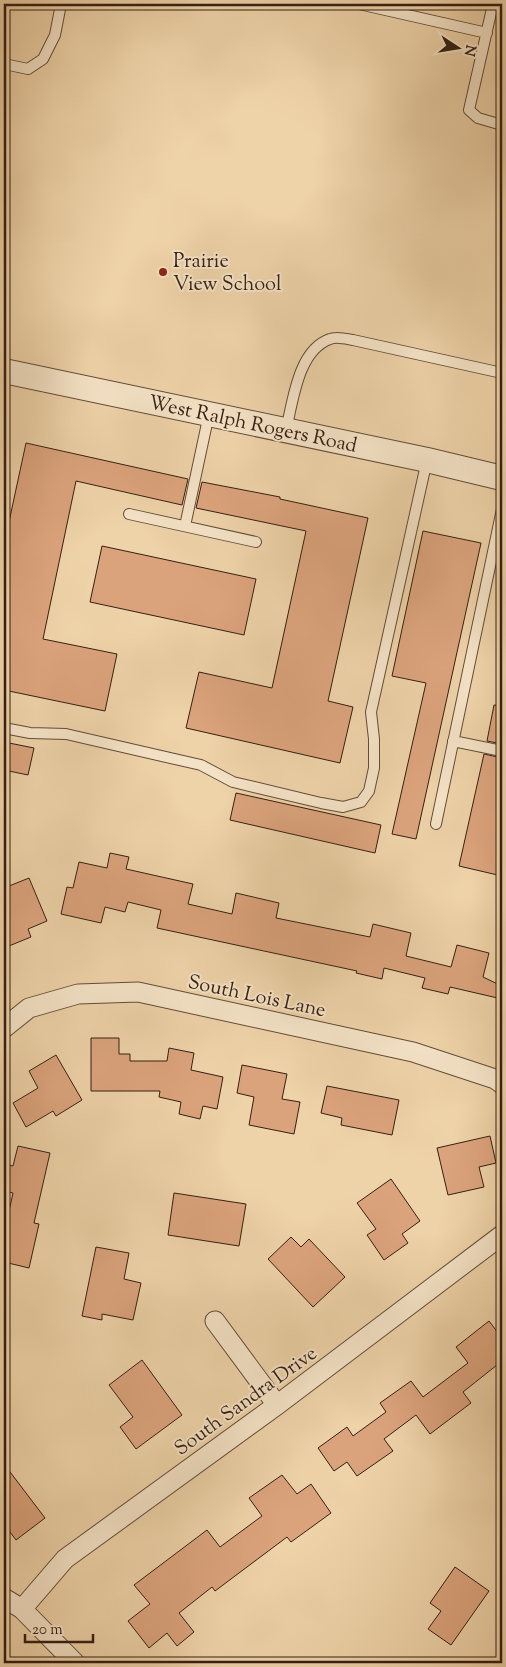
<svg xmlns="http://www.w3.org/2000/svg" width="506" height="1667" font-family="'Sorts Mill Goudy',serif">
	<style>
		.building { fill: #dba37c; stroke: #351f13 }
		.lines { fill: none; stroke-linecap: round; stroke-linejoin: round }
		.service-casing { stroke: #634c38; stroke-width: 12 }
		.minor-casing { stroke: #634c38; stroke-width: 21 }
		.tertiary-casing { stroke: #634c38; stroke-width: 26 }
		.service { stroke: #f4e2c6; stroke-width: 10 }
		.minor { stroke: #f4e2c6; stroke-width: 19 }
		.tertiary { stroke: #f4e2c6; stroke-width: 24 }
		.poi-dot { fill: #8f2418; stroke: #f4e2c6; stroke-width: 2 }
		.labels { text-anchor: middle; stroke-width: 4; stroke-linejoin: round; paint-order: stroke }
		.poi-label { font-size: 20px; fill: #351f13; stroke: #f4e2c6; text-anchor: start }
		.street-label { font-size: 20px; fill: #351f13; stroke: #f4e2c6 }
	</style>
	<rect width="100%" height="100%" fill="#eed2a8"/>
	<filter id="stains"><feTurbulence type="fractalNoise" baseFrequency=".004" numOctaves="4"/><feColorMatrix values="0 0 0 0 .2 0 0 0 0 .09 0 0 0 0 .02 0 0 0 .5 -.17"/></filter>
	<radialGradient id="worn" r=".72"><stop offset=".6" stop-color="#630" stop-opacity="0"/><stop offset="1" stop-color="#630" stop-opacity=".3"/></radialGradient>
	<path class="building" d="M26,443L188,479L182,505L76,481L43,639L117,654L105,711L4,690V545Z
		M202,482L280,497V499L368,518L328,701L353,707L340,763L186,728L199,672L272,688L306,531L196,508Z
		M423,531L481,543L416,839L392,834L426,683L392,676Z
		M102,546L256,579L244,635L90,602Z
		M494,705L502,706V744L487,741Z
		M4,742L34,748L28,775L4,770Z
		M484,754L502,758V876L459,866Z
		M236,793L381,825L375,853L230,820Z
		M110,853L129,857L126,869L193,884L188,904L232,914L236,893L279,903L276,918L370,937L373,924L411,933L406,956L451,967L457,945L489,953L483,977L502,986V999L450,987L448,994L422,988L425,978L384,968L382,979L356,973L357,971L157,928L161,910L128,902L125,912L105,907L101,923L61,914L67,887L73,888L79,862L107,868Z
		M29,878L47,921L28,929L31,937L4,948V888Z
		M91,1038H119V1054H130V1061H167L169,1048L194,1053L191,1070L223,1077L217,1109L203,1106L200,1119L179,1114L181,1102L159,1097L160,1091H91Z
		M56,1055L82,1100L56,1116L53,1111L26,1127L13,1103L38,1088L29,1071Z
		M242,1065L287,1074L282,1099L300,1102L294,1134L249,1125L254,1097L237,1093Z
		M327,1086L399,1100L392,1135L341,1125L342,1118L321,1113Z
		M490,1136L496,1163L479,1167L484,1187L448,1195L437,1148Z
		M18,1146L50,1153L34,1223L39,1224L29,1268L4,1262V1234L13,1193L4,1191V1164L13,1166Z
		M391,1179L420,1221L402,1234L408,1243L384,1260L367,1235L376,1229L357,1203Z
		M174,1193L246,1204L239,1246L168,1235Z
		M291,1237L301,1247L309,1239L345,1277L313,1307L268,1259Z
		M96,1247L129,1253L124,1279L141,1283L133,1320L102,1314V1320L82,1316Z
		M489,1321L502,1338V1361L463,1392L471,1403L430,1434L416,1415L384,1439L393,1451L357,1476L347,1462L334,1471L318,1448L347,1427L353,1436L386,1412L380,1403L411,1381L423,1397L468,1363L456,1347Z
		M142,1360L182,1415L136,1449L120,1427L133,1417L109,1385Z
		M4,1464L45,1518L16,1540L4,1524Z
		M282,1475L297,1494L311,1484L331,1513L291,1542L287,1537L215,1591L212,1587L179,1613L194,1632L177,1646L167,1633L149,1648L128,1621L150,1604L134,1585L207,1530L220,1547L262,1516L249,1498Z
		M455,1567L489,1591L451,1645L428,1629L441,1611L430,1603Z"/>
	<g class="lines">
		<defs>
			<path id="service" d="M359,4L487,33
				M493,4L469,110L478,118L502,125
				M4,64L28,69L43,59L55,35L61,4
				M286,430C293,401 298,350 330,339C336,336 347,339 353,340L502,373
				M129,514L256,542
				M185,526L209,414
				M4,728L30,733L66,734L201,765L233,782L321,803L343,807L361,802L369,791L374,768V739L371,712L427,460
				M453,741L502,751
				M436,824L502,509"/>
			<path id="minor" d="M4,1028L29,1008L78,994L138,992L413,1052L495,1079L502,1084
				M215,1321L277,1405
				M4,1598L22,1609L75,1663
				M22,1609L65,1559L277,1405L502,1235"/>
			<path id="tertiary" d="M4,371L427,460L502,478"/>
		</defs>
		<use href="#service" class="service-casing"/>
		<use href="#minor" class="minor-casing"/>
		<use href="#tertiary" class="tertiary-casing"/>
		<use href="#service" class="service"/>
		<use href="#minor" class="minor"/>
		<use href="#tertiary" class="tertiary"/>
	</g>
	<circle class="poi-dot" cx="163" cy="272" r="5"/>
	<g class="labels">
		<g class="poi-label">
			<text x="173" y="267">Prairie<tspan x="173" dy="23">View School</tspan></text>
		</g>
		<g class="street-label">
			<text transform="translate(253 423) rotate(12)" y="7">West Ralph Rogers Road</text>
			<text transform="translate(257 995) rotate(12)" y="7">South Lois Lane</text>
			<text transform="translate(245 1400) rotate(-36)" y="7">South Sandra Drive</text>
		</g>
	</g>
	<rect width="506" height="1667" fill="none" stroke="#eed2a8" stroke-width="20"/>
	<rect x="5" y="5" width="496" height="1657" fill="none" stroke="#351f13" stroke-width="2.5"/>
	<rect x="10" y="10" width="486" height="1647" fill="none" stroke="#351f13"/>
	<g transform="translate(458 48) rotate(102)" stroke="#f4e2c6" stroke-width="4" paint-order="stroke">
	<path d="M0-4L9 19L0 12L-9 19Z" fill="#351f13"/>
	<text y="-8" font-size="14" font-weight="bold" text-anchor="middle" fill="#351f13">N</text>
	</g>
	<path d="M25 1634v8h68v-8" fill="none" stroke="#351f13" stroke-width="2.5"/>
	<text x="32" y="1634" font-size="15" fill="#351f13" stroke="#f4e2c6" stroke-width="4" paint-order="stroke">20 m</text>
	<rect width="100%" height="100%" filter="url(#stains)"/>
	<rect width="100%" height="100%" fill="url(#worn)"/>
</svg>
